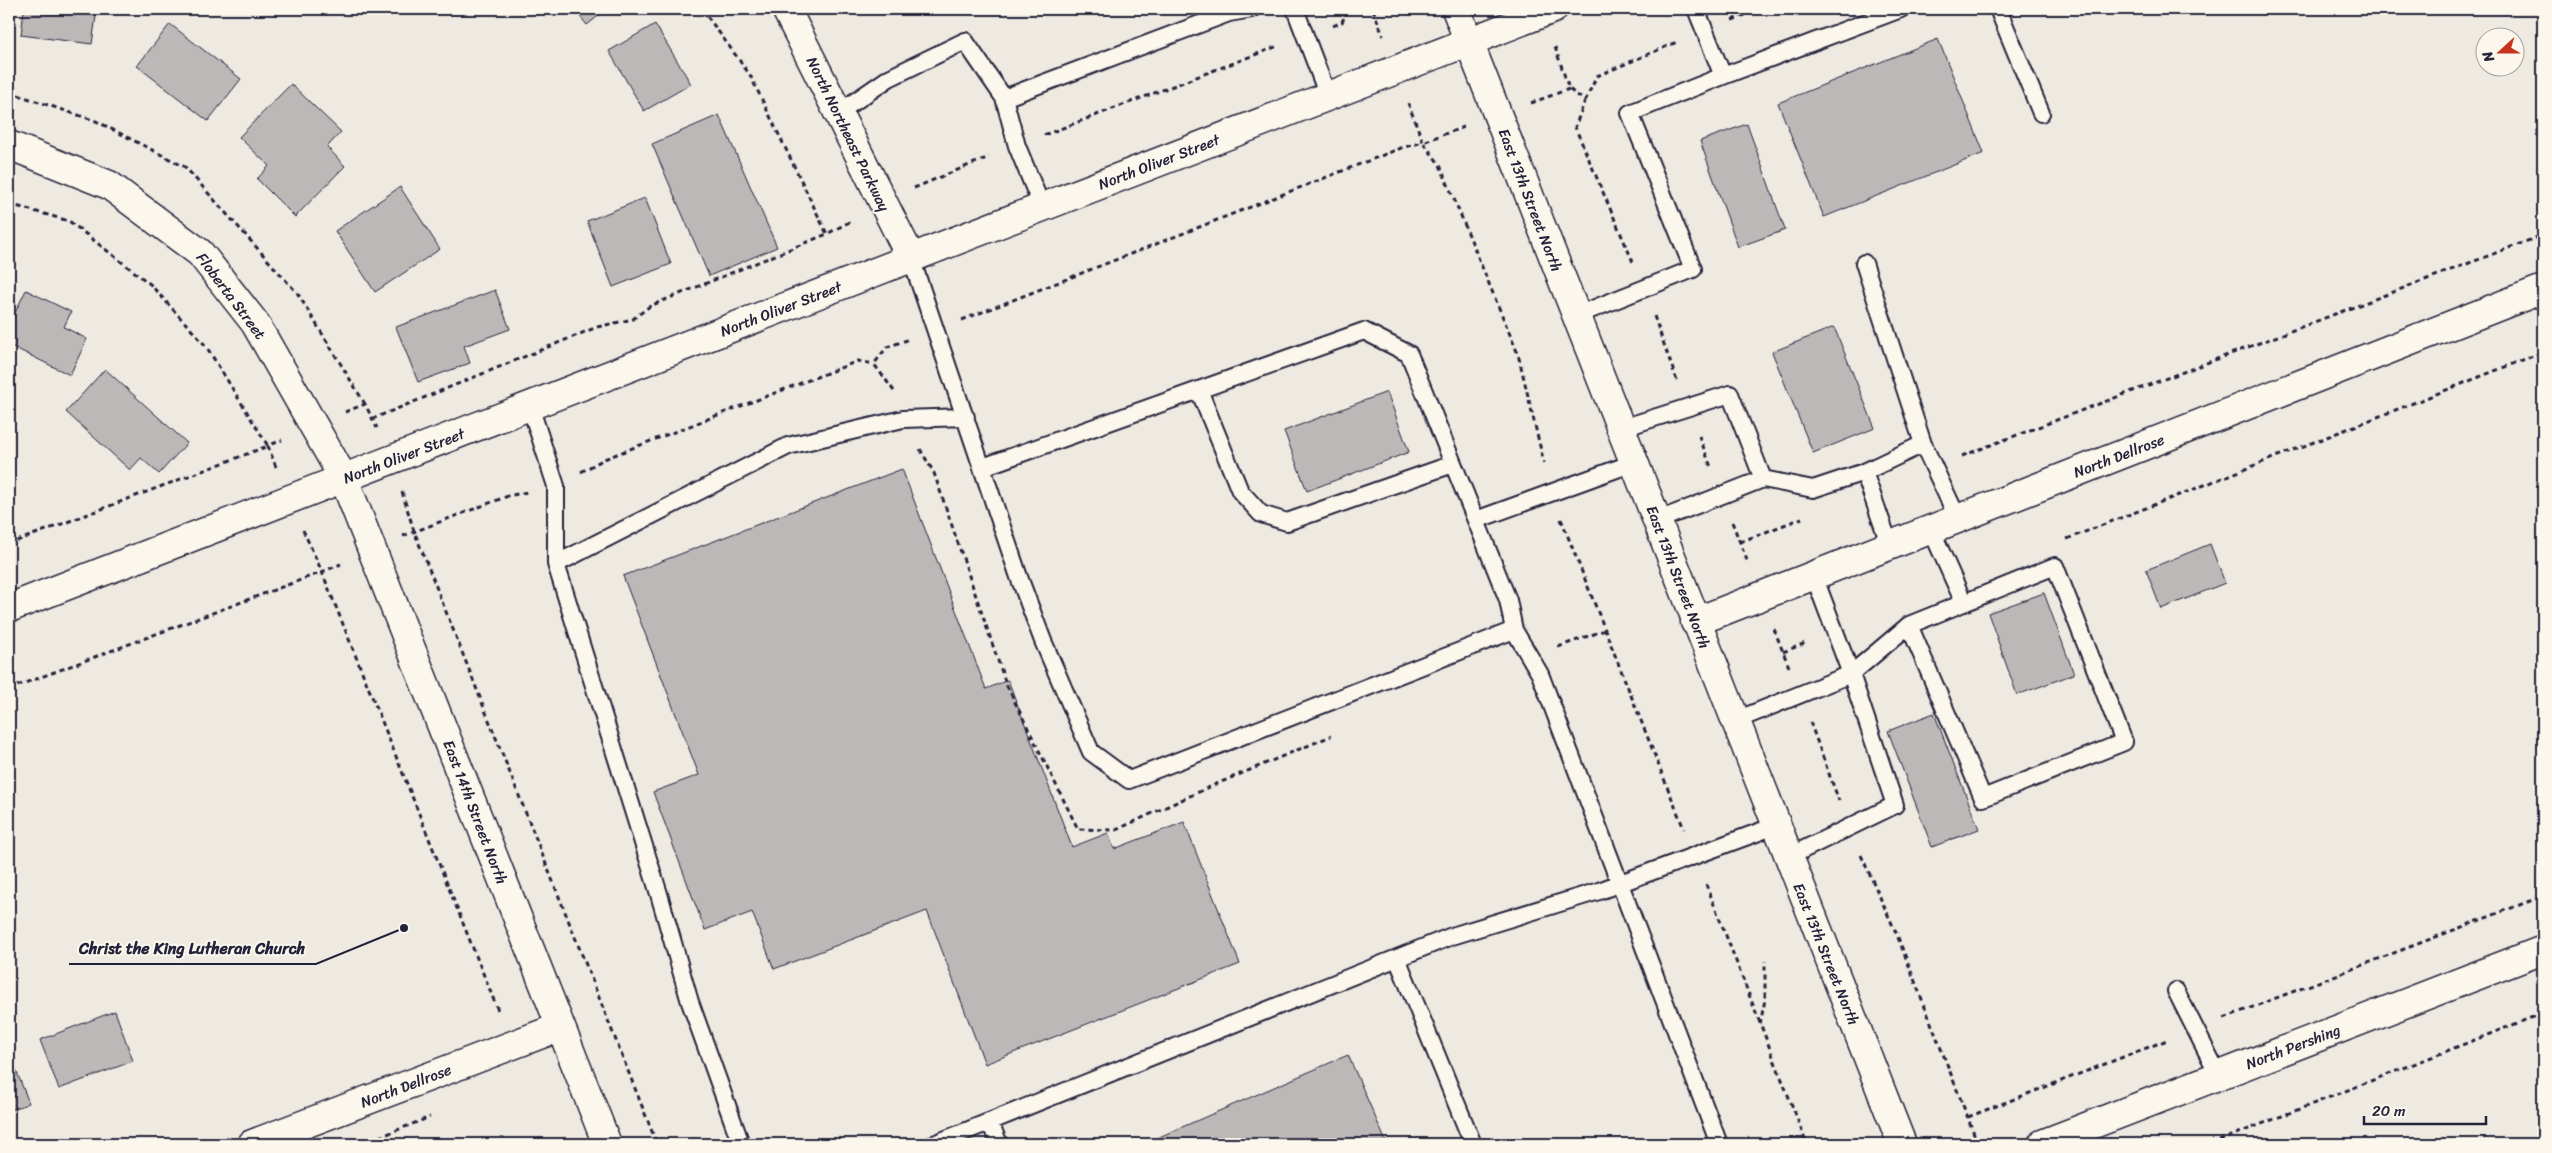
<svg xmlns="http://www.w3.org/2000/svg" width="2552" height="1153" font-family="Sriracha,sans-serif">
	<style>
		.building { fill: #bcb8b8; stroke: #22223b }
		.lines { fill: none; stroke-linecap: round; stroke-linejoin: round }
		.lane-casing { stroke: #22223b; stroke-width: 20 }
		.street-casing { stroke: #22223b; stroke-width: 31 }
		.secondary-casing { stroke: #22223b; stroke-width: 31 }
		.path { stroke: #22223b; stroke-width: 3; stroke-dasharray: 5 4; stroke-linecap: butt }
		.lane { stroke: #fbf7ec; stroke-width: 16 }
		.street { stroke: #fbf7ec; stroke-width: 28 }
		.secondary { stroke: #fbf7ec; stroke-width: 28 }
		.labels { text-anchor: middle; stroke-width: 4; stroke-linejoin: round; paint-order: stroke }
		.street-label { font-size: 15px; fill: #22223b; stroke: #fbf7ec }
		.leader { fill: none; stroke: #22223b; stroke-width: 2 }
		.callout-dot { fill: #22223b; stroke: #fbf7ec; stroke-width: 2 }
		.callout-label { font-size: 16px; text-anchor: middle; font-weight: bold; fill: #22223b; stroke: #fbf7ec; stroke-width: 4; stroke-linejoin: round; paint-order: stroke }
	</style>
	<rect width="100%" height="100%" fill="#eeeae2"/>
	<filter id="ink" filterUnits="userSpaceOnUse"><feTurbulence type="fractalNoise" baseFrequency=".02" numOctaves="2"/><feDisplacementMap in="SourceGraphic" scale="10" xChannelSelector="R" yChannelSelector="G"/><feConvolveMatrix kernelMatrix="1 2 1 2 8 2 1 2 1" color-interpolation-filters="sRGB"/></filter>
	<g filter="url(#ink)">
		<path class="building" d="M24,9H97L92,44L21,35Z
			M574,9H607L587,25Z
			M170,24L241,79L208,121L137,66Z
			M655,24L691,84L644,111L609,51Z
			M1938,39L1984,153L1824,217L1778,103Z
			M291,84L341,132L327,147L345,166L295,217L257,179L269,166L239,137Z
			M719,115L777,247L709,276L652,144Z
			M1747,124L1785,230L1738,247L1700,141Z
			M400,187L440,249L375,292L335,231Z
			M645,198L671,264L613,287L587,221Z
			M26,290L71,312L64,327L87,339L70,375L9,345V325Z
			M495,290L510,329L464,346L470,363L418,382L396,327Z
			M1834,327L1875,428L1813,453L1772,352Z
			M105,369L187,443L159,474L141,458L130,470L66,412Z
			M1387,392L1409,452L1307,491L1284,431Z
			M902,469L986,689L1008,680L1072,847L1108,833L1114,849L1184,822L1240,964L985,1064L927,911L774,969L752,912L705,930L653,792L699,775L623,576Z
			M2210,544L2225,583L2161,609L2146,570Z
			M2044,593L2074,674L2017,695L1988,613Z
			M1934,713L1979,829L1932,847L1888,731Z
			M115,1011L133,1061L59,1089L40,1040Z
			M9,1052L29,1103L9,1111Z
			M1348,1055L1387,1144H1143Z"/>
		<g class="lines">
			<defs>
				<path id="lane" d="M1295,9L1328,96
					M1998,9L2041,113
					M1723,76L1901,9
					M838,113L889,78L965,41L1004,98
					M1042,207L1017,146L1004,98L1229,13L1252,9
					M911,258L1019,577L1043,641L1091,752L1129,780L1514,630L1508,600L1409,354L1364,331L983,467
					M1864,263L1923,444
					M1575,316L1693,269L1630,113L1723,76L1696,9
					M1199,390L1240,491L1261,514L1287,522L1453,464
					M530,406L556,486V564L659,894L690,1002L741,1144
					M1619,429L1730,394L1763,479L1656,521
					M1864,472L1923,444L1958,519
					M1763,479L1813,489L1864,472L1890,546
					M1476,520L1633,463
					M1931,529L1964,603
					M556,564L788,446L903,419L966,417
					M1514,630L1540,674L1719,1144
					M1734,721L1851,674L1909,625L1983,798L2124,742L2055,566L1909,625
					M1788,857L1895,805L1851,674L1814,576
					M1397,958L1473,1144
					M2176,991L2219,1076
					M990,1122L999,1144
					M934,1144L1452,936L1599,891L1775,826"/>
				<path id="street" d="M786,9L911,258
					M9,145L109,185L200,253L255,323L344,479L607,1144
					M1695,622L2543,289
					M252,1144L560,1027
					M2042,1144L2543,950"/>
				<path id="secondary" d="M1456,9L1902,1144
					M9,608L1553,9"/>
			</defs>
			<use href="#lane" class="lane-casing"/>
			<use href="#street" class="street-casing"/>
			<use href="#secondary" class="secondary-casing"/>
			<path class="path" d="M702,9L750,75L827,234
				M1373,9L1383,36
				M1732,20L1761,9
				M1333,26L1342,22L1348,9
				M1555,47L1569,89L1585,101L1575,127L1633,262
				M9,92L96,121L185,167L298,294L365,404
				M1585,101L1597,76L1677,42
				M1531,103L1569,89
				M1464,127L1423,142L1440,165L1518,354L1544,463
				M1044,135L1278,46
				M914,188L989,157
				M9,204L69,221L150,284L206,346L268,446L9,544
				M1654,316L1677,381
				M962,320L1401,148L1423,142L1408,103
				M894,391L874,364L887,347L907,340
				M345,412L365,404L377,428
				M372,419L597,327L633,319L650,306L827,234L853,220
				M1699,436L1711,467
				M920,449L934,473L1006,684L1078,829L1116,830L1214,785L1331,736
				M1962,456L2543,235
				M276,467L268,446L282,440
				M581,472L604,459L858,361L874,364
				M402,492L414,531L657,1144
				M1561,519L1684,829
				M1732,522L1748,563
				M303,530L322,572L341,564
				M403,536L508,496L527,492
				M2067,539L2543,352
				M1740,542L1802,518
				M1774,629L1789,667
				M1558,647L1605,630
				M1783,652L1808,642
				M9,689L322,572L499,1013
				M1810,722L1839,801
				M1861,855L1897,935L1978,1144
				M1706,884L1807,1144
				M2224,1018L2543,896
				M1760,1024L1765,1000V961
				M1968,1117L2167,1040
				M362,1144L430,1117
				M2211,1144L2543,1013"/>
			<use href="#lane" class="lane"/>
			<use href="#street" class="street"/>
			<use href="#secondary" class="secondary"/>
		</g>
	</g>
	<g class="labels">
		<g class="street-label">
			<text transform="translate(848 134) rotate(64)" y="5">North Northeast Parkway</text>
			<text transform="translate(1159 162) rotate(-21)" y="5">North Oliver Street</text>
			<text transform="translate(1530 200) rotate(69)" y="5">East 13th Street North</text>
			<text transform="translate(231 296) rotate(53)" y="5">Floberta Street</text>
			<text transform="translate(781 309) rotate(-21)" y="5">North Oliver Street</text>
			<text transform="translate(404 456) rotate(-21)" y="5">North Oliver Street</text>
			<text transform="translate(2119 456) rotate(-21)" y="5">North Dellrose</text>
			<text transform="translate(1678 577) rotate(69)" y="5">East 13th Street North</text>
			<text transform="translate(475 812) rotate(69)" y="5">East 14th Street North</text>
			<text transform="translate(1826 954) rotate(68)" y="5">East 13th Street North</text>
			<text transform="translate(2293 1047) rotate(-21)" y="5">North Pershing</text>
			<text transform="translate(406 1086) rotate(-21)" y="5">North Dellrose</text>
		</g>
	</g>
	<path class="leader" d="M404 928L316 964H69"/>
	<circle class="callout-dot" cx="404" cy="928" r="5"/>
	<g class="callout-label">
		<text x="192" y="954">Christ the King Lutheran Church</text>
	</g>
	<rect width="2552" height="1153" fill="none" stroke="#fbf7ec" stroke-width="30"/>
	<rect x="15" y="15" width="2522" height="1123" fill="none" stroke="#22223b" stroke-width="2" filter="url(#ink)"/>
	<g transform="translate(2500 52) rotate(249)"><circle r="24" fill="#fbf7ec" stroke="#a4a2a5"/>
	<path d="M0-4L9 19L0 12L-9 19Z" fill="#c8321e"/>
	<text y="-8" font-size="14" font-weight="bold" text-anchor="middle" fill="#22223b">N</text>
	</g>
	<path d="M2364 1116v8h122v-8" fill="none" stroke="#22223b" stroke-width="2.5"/>
	<text x="2372" y="1116" font-size="15" fill="#22223b" stroke="#fbf7ec" stroke-width="4" paint-order="stroke">20 m</text>
</svg>
